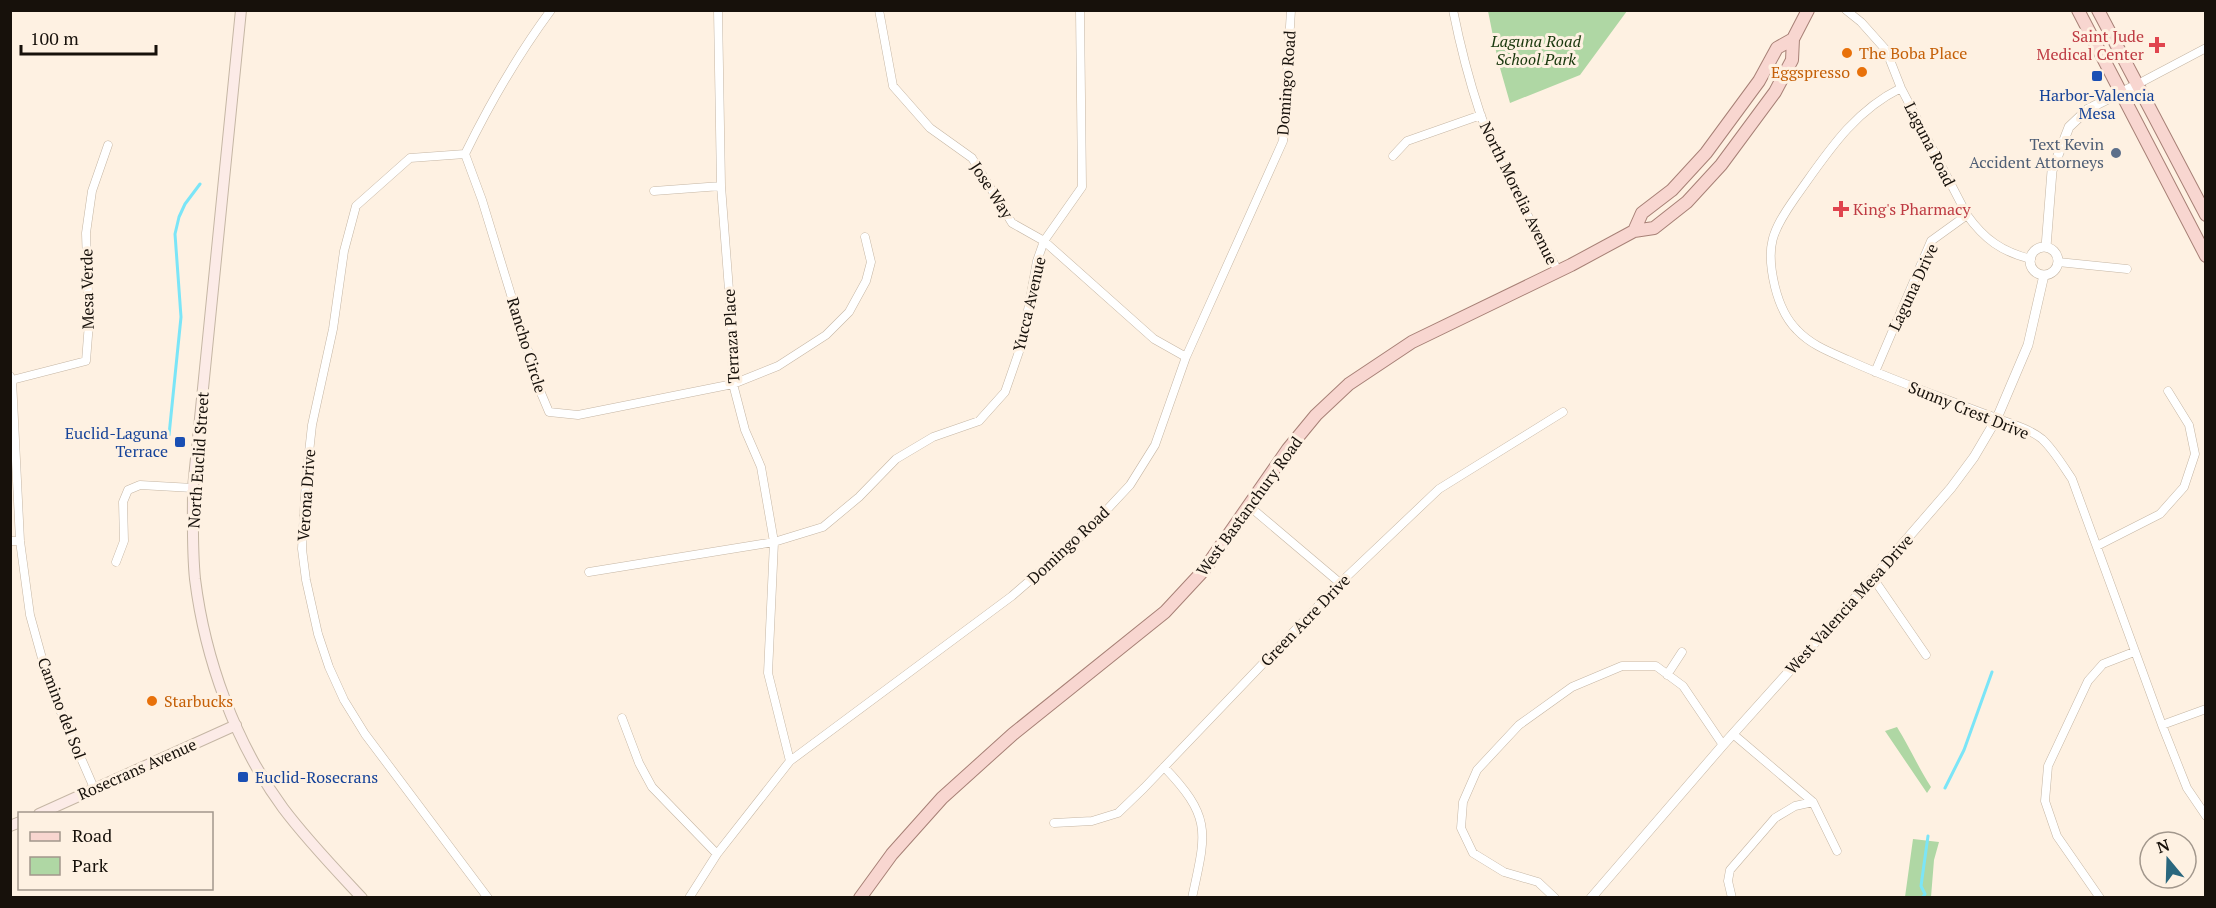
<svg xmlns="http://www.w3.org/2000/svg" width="2216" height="908" font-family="'PT Serif',serif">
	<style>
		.green { fill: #afd7a4 }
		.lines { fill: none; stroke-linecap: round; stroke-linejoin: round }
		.stream { stroke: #7be5f7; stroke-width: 3 }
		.minor-casing { stroke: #c5b6a4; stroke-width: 9 }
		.tertiary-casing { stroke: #c5b6a4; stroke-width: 10 }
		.secondary-casing { stroke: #c5b6a4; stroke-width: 12 }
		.primary-casing { stroke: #a78076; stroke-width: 14 }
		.minor { stroke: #fff; stroke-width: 8 }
		.tertiary { stroke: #fff; stroke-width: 9 }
		.secondary { stroke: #fcebe7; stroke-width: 10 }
		.primary { stroke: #f8d6d0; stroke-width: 12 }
		.health-dot { fill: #e0444e; stroke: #fef1e2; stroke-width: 2 }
		.food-dot { fill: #e8710a; stroke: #fef1e2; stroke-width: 2 }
		.transit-dot { fill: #1a4fb4; stroke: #fef1e2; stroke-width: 2 }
		.service-dot { fill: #5c6f8a; stroke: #fef1e2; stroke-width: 2 }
		.labels { text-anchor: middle; stroke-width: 6; stroke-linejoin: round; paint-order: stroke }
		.health-label { font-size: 16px; fill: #be3a42; stroke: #fef1e2; text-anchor: end }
		.park-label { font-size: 16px; font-style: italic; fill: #18370c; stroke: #fef1e2 }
		.food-label { font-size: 16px; fill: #c56008; stroke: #fef1e2; text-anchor: start }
		.street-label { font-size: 16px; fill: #17110b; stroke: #fef1e2 }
		.transit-label { font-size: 16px; fill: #164399; stroke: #fef1e2 }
		.service-label { font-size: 16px; fill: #4e5e75; stroke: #fef1e2; text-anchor: end }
	</style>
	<rect width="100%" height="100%" fill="#fef1e2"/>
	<path class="green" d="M1488,11V10L1627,11L1580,75L1510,103L1498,61Z
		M1897,727C1909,746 1918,767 1931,787L1927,793L1885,731Z
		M1913,839L1939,842L1934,860L1931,897H1905Z"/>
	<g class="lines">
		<path class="stream" d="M169,435L181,317L175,234L179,217L185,204L200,184
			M1945,788L1964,750L1992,672
			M1922,898L1925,894L1921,886L1928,836"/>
		<defs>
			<path id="minor" d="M551,10C517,56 490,103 465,154L482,200L541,393L549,412L578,415L733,384L778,366L826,335L849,312L866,281L871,262L865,237
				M718,10L721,186L731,316L733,384L745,430L761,467L774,542L768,673L790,761
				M879,10L893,86L930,128L972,158L1012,223L1044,241L1154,339L1186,357
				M1453,10C1460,45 1469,80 1480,113C1499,168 1531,220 1558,271
				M1846,10L1861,22L1886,50L1901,88L1967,215C1984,239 2002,252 2031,259
				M2136,85L2206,48
				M1901,88C1852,112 1826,155 1795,198C1772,231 1765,246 1775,287C1779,303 1785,318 1797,330C1811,345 1830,352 1848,360C1894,381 1941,397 1988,415C2005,422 2027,427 2042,439C2054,450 2063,466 2072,479L2162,725L2187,788L2206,816
				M465,154L410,158L356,206L344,251L333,329L312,425L306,480L302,549L306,580L318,634L329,667L344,700L365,734L488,898
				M1393,156L1407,141L1481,115
				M654,191L721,186
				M2058,262L2127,269
				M1875,372L1931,241L1967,215
				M10,376L12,380L20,541L30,615L50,687L94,788
				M12,380L86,361L89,323L86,233L92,191L108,145
				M1249,506L1340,583
				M10,541H20
				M2097,546L2160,514L2184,487L2195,454L2189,425L2168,391
				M116,562L124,541L123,502L128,490L140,485L193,488
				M589,572L774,542L823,527L859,497L896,459L933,437L979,421L1005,392L1022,343L1037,261L1044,241L1082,187L1080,10
				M1873,578L1926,655
				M1667,675L1682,652
				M622,718L639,763L652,787L717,854
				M2162,725L2206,709
				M1733,734L1813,802L1837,851
				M1164,767C1213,818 1206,833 1192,898
				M1054,823L1092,821L1118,813L1144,788L1340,583L1439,489L1563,412
				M689,898L717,854L790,761L1012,596L1087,531L1130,485L1155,445L1186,357L1283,141L1291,10
				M1555,898L1538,882L1504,872L1473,853L1461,828L1463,802L1477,770L1519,725L1572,687L1622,666H1656L1683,686L1723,745
				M1732,898L1728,881L1730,870L1775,818L1795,806L1813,802
				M2100,898L2057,836L2045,801L2048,766L2088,681L2103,664L2134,652"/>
			<path id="tertiary" d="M2046,247L2052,171L2069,127L2088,109L2136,85
				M2030 261a14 14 0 1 1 28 0a14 14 0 1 1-28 0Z
				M1591,898L1723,745L1873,578L1951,488L1974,457L1997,418L2028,345L2044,275"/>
			<path id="secondary" d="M241,10L193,488C193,518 192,549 195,579C205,659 235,743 283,808C307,840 335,869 362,898
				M39,814L236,725
				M10,826L20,822"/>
			<path id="primary" d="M2078,10L2206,256
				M2098,10L2206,215
				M1634,231L1642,213L1672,190L1706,153L1759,81L1777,48L1793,39
				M860,898L892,854L942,798L1013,734L1165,612L1204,570L1288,449L1316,415L1349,384L1412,342L1571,265L1634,231L1654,228L1687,202L1721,165L1775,92L1792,60L1793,39L1808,10"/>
		</defs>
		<use href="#minor" class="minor-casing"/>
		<use href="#tertiary" class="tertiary-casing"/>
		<use href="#secondary" class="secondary-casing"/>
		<use href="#primary" class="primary-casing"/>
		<use href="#minor" class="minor"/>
		<use href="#tertiary" class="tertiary"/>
		<use href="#secondary" class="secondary"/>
		<use href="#primary" class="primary"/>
	</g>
	<g class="health-dot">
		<path d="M2154 36h6v6h6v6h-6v6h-6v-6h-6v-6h6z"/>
		<path d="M1838 200h6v6h6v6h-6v6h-6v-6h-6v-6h6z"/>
	</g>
	<g class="food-dot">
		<circle cx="1847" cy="53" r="6"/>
		<circle cx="1862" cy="72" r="6"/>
		<circle cx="152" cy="701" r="6"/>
	</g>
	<g class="transit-dot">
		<rect x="2091" y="70" width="12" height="12" rx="3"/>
		<rect x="174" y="436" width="12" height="12" rx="3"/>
		<rect x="237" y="771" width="12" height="12" rx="3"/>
	</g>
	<circle class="service-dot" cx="2116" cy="153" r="6"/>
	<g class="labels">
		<g class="health-label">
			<text x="2144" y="42">Saint Jude<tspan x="2144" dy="18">Medical Center</tspan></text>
			<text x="1853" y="215" text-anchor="start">King's Pharmacy</text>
		</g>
		<g class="park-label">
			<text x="1536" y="47">Laguna Road<tspan x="1536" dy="18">School Park</tspan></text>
		</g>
		<g class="food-label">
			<text x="1859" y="59">The Boba Place</text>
			<text x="1850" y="78" text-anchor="end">Eggspresso</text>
			<text x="164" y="707">Starbucks</text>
		</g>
		<g class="street-label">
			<text transform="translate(1286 83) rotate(-86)" y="6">Domingo Road</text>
			<text transform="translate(1930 144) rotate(63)" y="6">Laguna Road</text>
			<text transform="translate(992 190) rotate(57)" y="6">Jose Way</text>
			<text transform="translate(1519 193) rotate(64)" y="6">North Morelia Avenue</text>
			<text transform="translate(1913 287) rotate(-65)" y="6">Laguna Drive</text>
			<text transform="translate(87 289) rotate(-91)" y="6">Mesa Verde</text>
			<text transform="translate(1029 304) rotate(-77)" y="6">Yucca Avenue</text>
			<text transform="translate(731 336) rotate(-93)" y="6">Terraza Place</text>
			<text transform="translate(527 345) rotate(73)" y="6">Rancho Circle</text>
			<text transform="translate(1969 410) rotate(22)" y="6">Sunny Crest Drive</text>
			<text transform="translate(198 460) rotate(-86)" y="6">North Euclid Street</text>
			<text transform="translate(306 495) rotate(-86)" y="6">Verona Drive</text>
			<text transform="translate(1249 506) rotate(-54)" y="6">West Bastanchury Road</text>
			<text transform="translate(1068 545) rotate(-43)" y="6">Domingo Road</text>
			<text transform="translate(1849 604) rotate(-48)" y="6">West Valencia Mesa Drive</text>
			<text transform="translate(1305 620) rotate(-46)" y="6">Green Acre Drive</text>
			<text transform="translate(62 708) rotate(69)" y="6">Camino del Sol</text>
			<text transform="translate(137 769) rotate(-24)" y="6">Rosecrans Avenue</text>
		</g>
		<g class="transit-label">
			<text x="2097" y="101">Harbor-Valencia<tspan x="2097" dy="18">Mesa</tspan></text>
			<text x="168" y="439" text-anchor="end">Euclid-Laguna<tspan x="168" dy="18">Terrace</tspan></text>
			<text x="255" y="783" text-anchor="start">Euclid-Rosecrans</text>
		</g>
		<g class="service-label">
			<text x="2104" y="150">Text Kevin<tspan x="2104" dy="18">Accident Attorneys</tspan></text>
		</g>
	</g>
	<rect width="2216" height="908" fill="none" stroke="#17110b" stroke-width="24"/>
	<rect x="18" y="812" width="195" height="78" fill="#fef1e2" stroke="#a2978c" stroke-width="1.5"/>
	<rect x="30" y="832" width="30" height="9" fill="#f8d6d0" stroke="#a2978c" stroke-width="1.5"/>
	<text x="72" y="842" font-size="18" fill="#17110b">Road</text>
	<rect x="30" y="857" width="30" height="18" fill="#afd7a4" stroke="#a2978c" stroke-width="1.5"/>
	<text x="72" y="872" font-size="18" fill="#17110b">Park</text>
	<g transform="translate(2168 860) rotate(341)"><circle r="28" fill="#fef1e2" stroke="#a2978c" stroke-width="1.5"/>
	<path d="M0-4.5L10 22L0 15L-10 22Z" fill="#2a677e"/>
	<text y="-9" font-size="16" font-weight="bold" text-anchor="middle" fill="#17110b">N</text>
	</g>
	<path d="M21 45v9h135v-9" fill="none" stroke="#17110b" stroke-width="3"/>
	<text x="30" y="45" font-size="18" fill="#17110b" stroke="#fef1e2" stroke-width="4.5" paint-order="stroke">100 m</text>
</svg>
